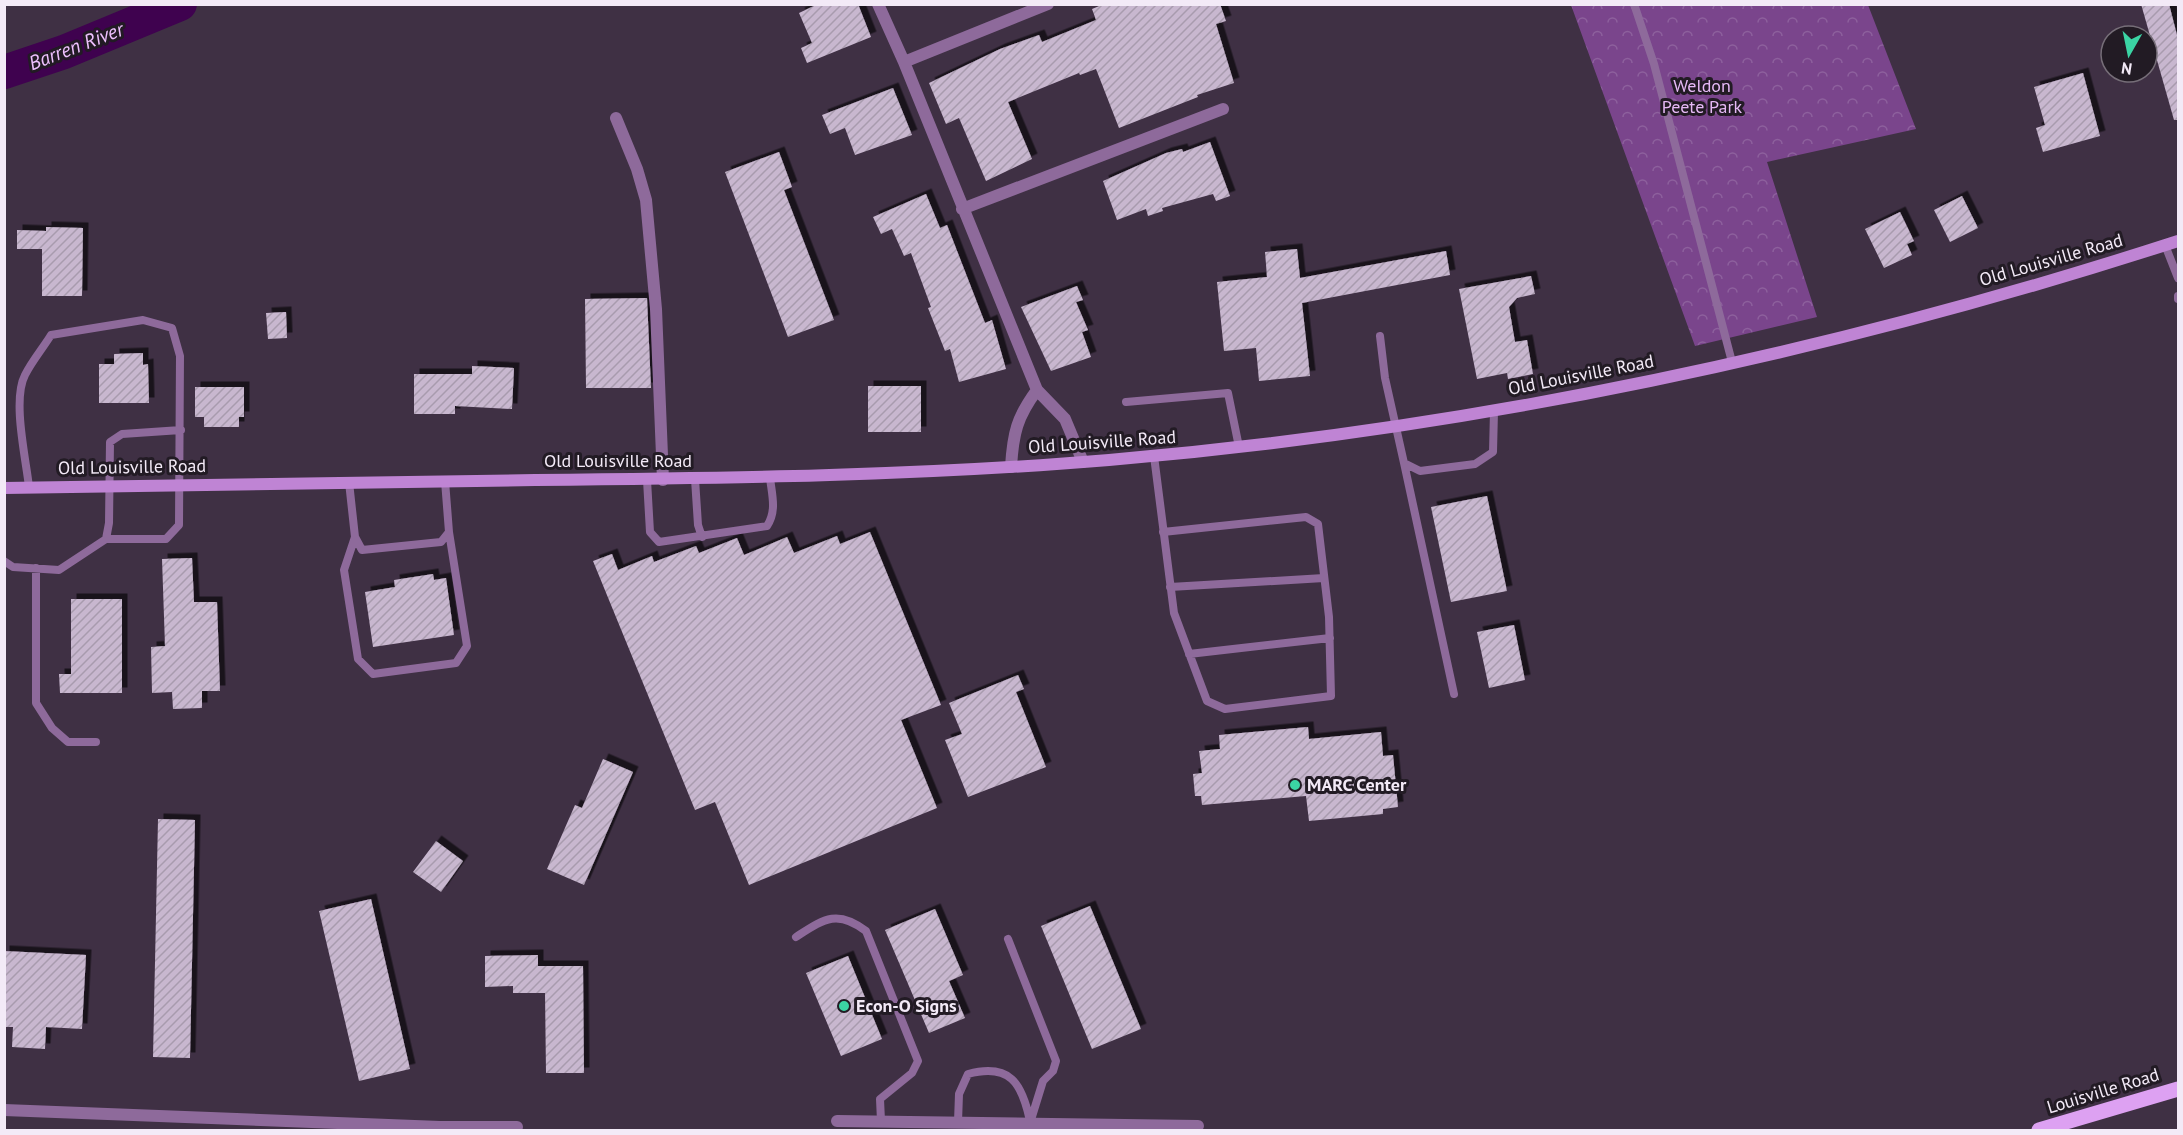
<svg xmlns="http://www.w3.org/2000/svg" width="2183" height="1135" font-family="'PT Sans',sans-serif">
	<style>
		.park { fill: url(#park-crowns) }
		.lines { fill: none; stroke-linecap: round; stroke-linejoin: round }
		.river { stroke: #3f024f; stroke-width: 34 }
		.building { fill: url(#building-hatch); filter: url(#shadow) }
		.lane { stroke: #8e6a9b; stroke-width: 8 }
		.street { stroke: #8e6a9b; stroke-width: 12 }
		.secondary { stroke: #bf84d4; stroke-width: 12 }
		.primary { stroke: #dda1f2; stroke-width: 15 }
		.poi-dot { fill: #3bd4a4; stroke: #221b24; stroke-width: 2 }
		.labels { text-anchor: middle; stroke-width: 6; stroke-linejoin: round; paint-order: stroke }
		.park-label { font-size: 18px; fill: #e6b9f6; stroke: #221b24 }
		.street-label { font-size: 18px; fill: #f3eaf7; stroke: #221b24 }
		.poi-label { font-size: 18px; font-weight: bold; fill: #f3eaf7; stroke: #221b24; text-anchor: start }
		.water-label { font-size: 20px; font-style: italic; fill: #eec1fe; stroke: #221b24 }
	</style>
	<defs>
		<pattern id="park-crowns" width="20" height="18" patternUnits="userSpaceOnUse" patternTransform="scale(1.5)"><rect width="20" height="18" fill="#7a458c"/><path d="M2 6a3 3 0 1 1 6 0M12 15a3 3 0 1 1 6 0" fill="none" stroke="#8d609d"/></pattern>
		<pattern id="building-hatch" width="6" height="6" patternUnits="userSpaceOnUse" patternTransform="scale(1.5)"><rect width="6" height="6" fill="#c8b7cf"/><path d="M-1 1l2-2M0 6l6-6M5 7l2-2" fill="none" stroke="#a89bae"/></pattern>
		<filter id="shadow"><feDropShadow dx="5.5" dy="-5.5" stdDeviation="0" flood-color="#0009"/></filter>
	</defs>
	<rect width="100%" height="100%" fill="#3f3044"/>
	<path class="park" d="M1571,5H1868L1916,129L1767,162L1817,317L1695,346Z"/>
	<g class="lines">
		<path class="river" d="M4,72L64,52L180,4"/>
	</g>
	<path class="building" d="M818,4H858L871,37L807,63L801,48L812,43L799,13Z
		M1104,4H1220L1226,21L1216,24L1234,83L1197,95L1198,97L1119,128L1096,69L1080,75L1079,73L1008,102L1032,159L986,181L959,118L946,124L929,83L1000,49L1039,35L1042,42L1096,20L1092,9Z
		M2141,4H2169L2178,39V120H2174Z
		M2083,73L2100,136L2043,152L2036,128L2045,125L2034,87Z
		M893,88L912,135L855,155L845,128L830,134L822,115Z
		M1210,142L1230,196L1216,201L1213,194L1162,208L1163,211L1148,216L1146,209L1117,220L1103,181L1166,153L1182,149L1183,152Z
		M779,152L792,187L784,190L834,320L788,337L725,172Z
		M926,194L940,228L947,225L985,323L992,320L1006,369L959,382L950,349L945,351L928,308L931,307L911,253L904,256L892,229L881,234L873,217Z
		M1962,196L1978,228L1950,242L1934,210Z
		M1900,212L1914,241L1907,244L1912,255L1884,268L1865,229Z
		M46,227L83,228L82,296H42V249H17V230L46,231Z
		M1297,249L1300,278L1446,251L1450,275L1302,303L1310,376L1259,381L1256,348L1224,351L1217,282L1267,277L1265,252Z
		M1531,276L1535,294L1517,298L1509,307L1515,342L1527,340L1533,374L1508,379L1507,373L1477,379L1459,289Z
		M1077,286L1083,300L1076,302L1088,330L1082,332L1091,357L1051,371L1021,307Z
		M647,298L651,388H586L585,299Z
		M286,312L287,338L268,339L266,313Z
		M143,353V365L148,364L149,403H99V364H114V354Z
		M472,366L514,368L512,409L455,406V414H414V374H472Z
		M868,386H921V432H868Z
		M195,387H244V417H239V427H204V417H195Z
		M1487,496L1507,591L1451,602L1431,507Z
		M870,532L941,705L901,720L937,808L749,885L715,802L695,810L593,561L612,554L618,570L652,556L654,562L696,546L699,553L737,538L744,555L787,537L794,553L837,536L840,544Z
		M192,558L194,602H217L220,691H202V708L173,709L172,692L152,693L151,647L165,646L162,559Z
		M433,574L434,580L446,578L454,635L373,647L365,592L395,587L394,580Z
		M71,599H122V693H60L59,674H71Z
		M1514,625L1525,680L1489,688L1477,632Z
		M1018,675L1024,689L1016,692L1046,767L968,797L945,740L962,734L949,703Z
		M1308,727L1309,739L1381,732L1383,756L1393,755L1398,807L1383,809V814L1309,821L1306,796L1202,805L1201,796H1195L1193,774L1202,773L1199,751L1220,749L1219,735Z
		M603,759L633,772L584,885L547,869L575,805L582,808Z
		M158,819L195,820L190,1058L153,1057Z
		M436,841L463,861L441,892L413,872Z
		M371,899L410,1069L359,1081L319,911Z
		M1090,906L1141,1029L1092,1049L1041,926Z
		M935,909L963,975L949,981L965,1018L929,1033L885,930Z
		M4,951L86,955L82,1029L46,1027L45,1049L12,1047L13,1027H4Z
		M538,955V966H583L584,1073H546L545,993H513V986L485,987V956Z
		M848,956L882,1039L841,1056L806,973Z"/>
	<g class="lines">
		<path class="lane" d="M1634,4L1654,64L1732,362
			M2165,245L2178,278
			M2178,296V299
			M1380,336L1385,378L1404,463L1420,471L1475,464L1493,452L1494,411
			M1126,402L1228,393L1239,447
			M1154,456L1174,613L1207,701L1225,709L1331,696L1329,617L1318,524L1306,517L1163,532
			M1404,463L1454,694
			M695,479L698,525L702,537
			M647,480L650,532L659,542L767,526C777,511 772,495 770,478
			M349,482L355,537L362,550L441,542L449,532L445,481
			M29,487C26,459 12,400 25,375C32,361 43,348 51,335L143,320L172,328L180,356L179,525L166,539H106
			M355,537L344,570L358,659L373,674L456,663L467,646L449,532
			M4,561L13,567L59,570L106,539L109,523L110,442L122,434L181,430
			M36,568V703L52,728L68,742H96
			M1170,587L1324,578
			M1189,654L1330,638
			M796,937C824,919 837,909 866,931L918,1061L912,1073L880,1099L881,1121
			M1008,939L1056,1061L1053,1071L1043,1081L1030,1123
			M958,1122L959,1094L968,1074C1010,1063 1022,1083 1030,1121"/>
		<path class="street" d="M878,4L904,62L1037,390C1017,417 1013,433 1011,467
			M904,62L1048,4
			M616,118L637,169L646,200L656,309L663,480
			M962,209L1223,109
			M1037,390L1065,419L1083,462
			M4,1110L440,1127H517
			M837,1121L1198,1126"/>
		<path class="secondary" d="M4,488C181,484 358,482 535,480C727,478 918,476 1109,460C1472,429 1832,353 2178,241"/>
		<path class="primary" d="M2039,1130L2178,1089"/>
	</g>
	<g class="poi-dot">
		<circle cx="1295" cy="785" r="6"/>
		<circle cx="844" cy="1006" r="6"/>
	</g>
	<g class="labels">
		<g class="park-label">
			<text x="1702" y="92">Weldon<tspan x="1702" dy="21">Peete Park</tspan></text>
		</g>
		<g class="street-label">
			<text transform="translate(2051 260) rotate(-16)" y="6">Old Louisville Road</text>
			<text transform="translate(1581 375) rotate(-11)" y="6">Old Louisville Road</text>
			<text transform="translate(1102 442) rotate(-4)" y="6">Old Louisville Road</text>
			<text x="618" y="467">Old Louisville Road</text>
			<text transform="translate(132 467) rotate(-1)" y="6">Old Louisville Road</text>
			<text transform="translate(2103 1091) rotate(-17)" y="6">Louisville Road</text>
		</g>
		<g class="poi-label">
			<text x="1307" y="791">MARC Center</text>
			<text x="856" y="1012">Econ-O Signs</text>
		</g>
		<g class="water-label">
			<text transform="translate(76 46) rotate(-21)" y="7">Barren River</text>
		</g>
	</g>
	<rect width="2183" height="1135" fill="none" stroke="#f3eaf7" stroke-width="12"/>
	<g transform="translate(2129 54) rotate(189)"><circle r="28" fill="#221b24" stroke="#766e78" stroke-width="1.5"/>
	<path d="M0-4.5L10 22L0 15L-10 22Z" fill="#3bd4a4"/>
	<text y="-9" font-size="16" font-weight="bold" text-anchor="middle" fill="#f3eaf7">N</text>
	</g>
</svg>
